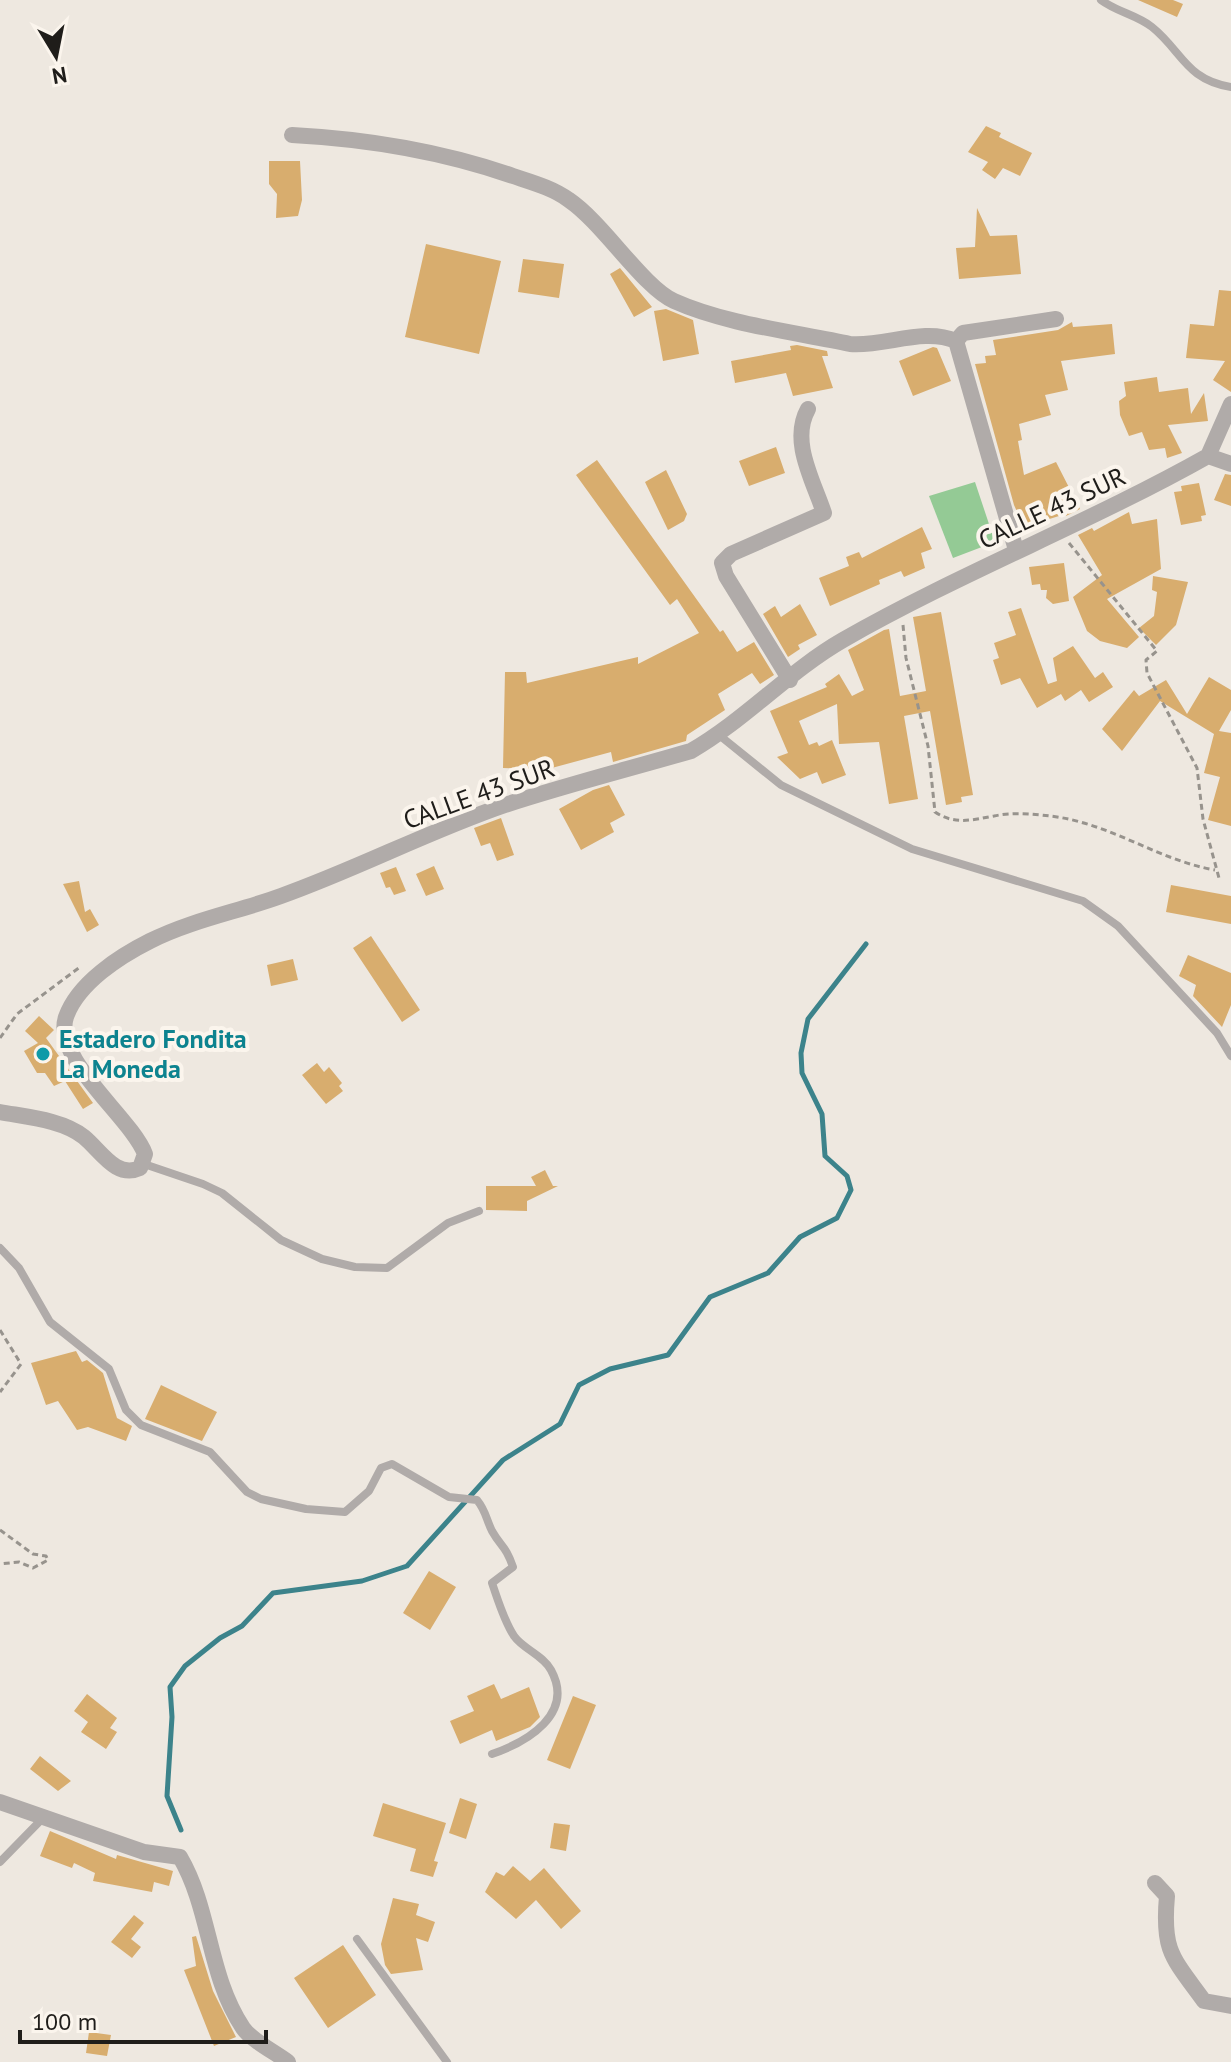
<svg xmlns="http://www.w3.org/2000/svg" width="1231" height="2062" font-family="'PT Sans',sans-serif">
	<style>
		.green { fill: #94ca95 }
		.lines { fill: none; stroke-linecap: round; stroke-linejoin: round }
		.stream { stroke: #3c838b; stroke-width: 5 }
		.building { fill: #d8ad6e }
		.path { stroke: #97938d; stroke-width: 3; stroke-dasharray: 6 4; stroke-linecap: butt }
		.lane { stroke: #b0aba9; stroke-width: 8 }
		.street { stroke: #b0aba9; stroke-width: 16 }
		.culture-dot { fill: #0f9aa8; stroke: #fbf5ed; stroke-width: 3 }
		.labels { text-anchor: middle; stroke-width: 8; stroke-linejoin: round; paint-order: stroke }
		.street-label { font-size: 26px; fill: #1f1d1a; stroke: #fbf5ed }
		.culture-label { font-size: 26px; font-weight: bold; fill: #0d838f; stroke: #fbf5ed; text-anchor: start }
	</style>
	<rect width="100%" height="100%" fill="#eee8e0"/>
	<path class="green" d="M975,482L995,542L953,558L929,496Z"/>
	<g class="lines">
		<path class="stream" d="M181,1830L167,1796L172,1717L170,1687L185,1666L220,1638L242,1626L273,1593L362,1581L407,1566L503,1460L560,1424L579,1385L610,1369L668,1355L710,1297L768,1273L800,1237L837,1218L851,1190L847,1176L825,1156L822,1114L802,1073L801,1053L808,1019L866,944"/>
	</g>
	<path class="building" d="M1138,0H1173L1183,4L1177,17Z
		M986,126L1001,133L999,137L1032,153L1020,176L1003,168L995,179L982,170L988,162L968,152Z
		M269,161H300L302,200L298,216L276,218L277,194L269,184Z
		M977,208L990,236L1017,235L1021,274L959,279L956,248L975,247Z
		M426,244L501,261L479,354L405,337Z
		M523,259L564,264L559,298L518,292Z
		M620,268L652,307L634,317L610,274Z
		M1219,290L1231,291V392L1213,380L1225,361L1186,358L1190,324L1214,326Z
		M666,309L693,320L699,354L663,361L654,311Z
		M1072,322L1073,327L1112,324L1115,354L1061,361L1068,390L1045,395L1051,415L1019,424L1022,440L1018,441L1024,475L1056,462L1080,509L1066,516L1057,502L1059,516L1024,527L1014,505L975,364L986,363L985,356L996,355L993,340L1058,330Z
		M797,345L827,351L828,356H822L833,388L793,396L786,373L735,383L731,361L791,350L790,346Z
		M933,347L937,348L951,381L913,396L899,361Z
		M1157,377L1159,392L1188,388L1191,414L1204,393L1208,421L1168,425L1182,453L1167,458L1165,448L1149,450L1142,432L1129,436L1120,415L1119,401L1126,396L1124,382Z
		M776,447L785,473L749,486L739,461Z
		M597,460L720,632L723,630L737,652L754,642L774,675L760,684L752,673L718,694L725,710L687,735L686,741L613,762L611,752L548,769L503,768L505,672H526L527,683L638,657V664L699,633L677,599L670,605L576,475Z
		M666,470L687,514L684,521L668,530L645,482Z
		M1225,474L1231,475V506L1214,500Z
		M1199,483L1206,515L1201,516L1202,521L1181,525L1174,492L1182,491L1181,486Z
		M1129,512L1132,524L1157,519L1161,569L1107,599L1139,637L1127,648L1100,641L1087,631L1073,597L1102,575L1078,535L1092,528L1094,531Z
		M922,527L932,549L921,553L925,568L904,577L901,571L879,580L880,584L830,606L819,578L849,566L846,557L859,552L862,558Z
		M1064,563L1069,601L1053,604L1046,598L1047,590H1041L1040,584L1032,585L1029,567Z
		M1153,576L1188,582L1176,625L1156,645L1139,628L1154,616L1157,592L1152,590Z
		M800,604L817,635L798,645L800,649L788,657L763,614L775,606L781,617Z
		M1021,608L1048,684L1057,681L1053,658L1073,646L1095,678L1103,672L1113,687L1089,702L1081,690L1065,701L1061,694L1037,708L1020,678L1001,685L993,660L999,658L994,643L1016,635L1008,612Z
		M941,612L973,795L961,797L962,802L946,805L930,711L904,716L918,799L889,804L879,742L839,744L837,704L799,721L809,745L817,742L819,746L832,740L846,775L822,784L817,772L800,779L777,757L788,753L770,711L827,687L825,684L839,674L852,696L864,690L848,650L884,630L889,629L900,696L926,691L913,617Z
		M1209,677L1231,690V710L1219,731L1231,733V826L1208,820L1220,777L1204,773L1214,734L1160,701L1122,751L1102,729L1134,690L1139,696L1166,680L1187,714Z
		M609,785L625,815L610,823L614,832L581,850L559,809L593,790Z
		M501,818L514,855L497,861L490,843L481,846L474,828Z
		M434,866L444,889L426,896L416,874Z
		M396,867L406,891L394,895L390,887L386,888L380,873Z
		M79,881L85,912L90,909L99,925L87,932L63,884Z
		M1171,885L1231,896V924L1166,912Z
		M371,936L420,1010L402,1022L353,948Z
		M1188,955L1231,973V1005L1222,1027L1193,996L1196,985L1179,976Z
		M293,959L298,980L271,986L267,965Z
		M39,1016L54,1030L46,1038L93,1103L83,1109L65,1081L54,1086L45,1073H37L24,1051L38,1043L25,1031Z
		M317,1063L324,1072L329,1067L342,1083L339,1086L343,1091L326,1104L302,1075Z
		M545,1170L553,1186H558L527,1201V1211L486,1210V1186H536L531,1177Z
		M76,1351L82,1362L87,1360L103,1373L117,1418L132,1426L126,1441L88,1427L77,1430L58,1401L46,1405L31,1363Z
		M161,1385L217,1412L202,1441L145,1419Z
		M429,1571L456,1587L430,1630L403,1613Z
		M494,1684L501,1699L529,1687L540,1717L530,1727L496,1741L492,1730L460,1744L450,1721L474,1711L467,1696Z
		M87,1694L117,1718L110,1728L117,1732L106,1749L81,1732L88,1722L74,1711Z
		M573,1696L596,1705L570,1769L547,1760Z
		M40,1756L71,1781L58,1791L30,1769Z
		M460,1798L477,1804L466,1839L449,1833Z
		M383,1803L446,1823L434,1861L438,1862L433,1877L410,1871L416,1849L373,1836Z
		M554,1823L570,1825L566,1851L550,1848Z
		M50,1831L116,1859L117,1855L173,1871L169,1886L154,1882L152,1892L93,1881L95,1873L74,1863L72,1868L40,1856Z
		M513,1866L530,1881L544,1868L581,1911L561,1929L536,1900L516,1919L485,1892L496,1872L504,1876Z
		M393,1898L419,1904L416,1915L435,1922L428,1942L416,1938L423,1970L391,1974L385,1965L381,1944Z
		M134,1915L144,1923L131,1939L141,1947L132,1958L111,1942Z
		M196,1936L213,1991L236,2037L214,2046L184,1970L196,1966L192,1937Z
		M343,1945L376,1995L328,2028L294,1978Z
		M89,2032L111,2035L107,2056L86,2053Z"/>
	<g class="lines">
		<path class="path" d="M1069,543L1157,651L1146,660L1147,673L1197,768L1203,819L1219,878
			M903,625L906,658L928,746L935,812C954,825 972,820 994,816C1012,812 1033,814 1050,816C1111,823 1157,860 1215,870
			M0,1038L17,1014L80,967
			M0,1330L21,1364L0,1392
			M0,1530L33,1554L46,1556L48,1560L33,1568L19,1562L0,1564"/>
		<path class="lane" d="M1101,0C1117,12 1137,15 1152,27C1182,51 1186,80 1231,87
			M719,735L781,785L912,849L1083,901L1118,926L1217,1033L1231,1056
			M144,1164L203,1184L222,1193L281,1240L322,1259L355,1267L387,1268L448,1223L479,1211
			M0,1248L19,1268L50,1322L109,1369L126,1410L141,1425L210,1452L247,1492L261,1499L306,1509L345,1512L369,1491L381,1468L392,1464L449,1497L477,1500C486,1511 486,1519 492,1531C501,1547 506,1546 513,1567L492,1583C498,1600 504,1621 514,1636C523,1649 543,1655 551,1670C575,1714 527,1742 492,1754
			M0,1862L42,1819
			M357,1939L447,2062"/>
		<path class="street" d="M292,135C368,139 441,151 513,176C531,182 553,188 569,200C603,223 643,287 674,301C725,324 794,332 850,344C885,347 923,327 956,341L1016,550
			M956,341L963,333L1056,319
			M1208,456L1231,404
			M1208,456L1231,464
			M790,680L726,576L722,563L731,554L824,513C813,480 790,441 808,409
			M0,1112C27,1117 63,1120 84,1137C101,1151 116,1179 140,1168L145,1154C131,1117 52,1059 66,1017C78,983 120,956 150,941C192,920 237,912 281,896C357,869 429,831 505,805C566,785 629,769 691,751C745,720 789,671 843,640C962,572 1089,523 1208,456
			M0,1802L144,1852L180,1857C211,1910 208,1976 243,2028C252,2041 275,2052 288,2062
			M1155,1883L1167,1896C1162,1951 1172,1957 1204,2001L1231,2006"/>
	</g>
	<circle class="culture-dot" cx="43" cy="1054" r="8"/>
	<g class="labels">
		<g class="street-label">
			<text transform="translate(1052 508) rotate(-25)" y="9">CALLE 43 SUR</text>
			<text transform="translate(479 794) rotate(-20)" y="9">CALLE 43 SUR</text>
		</g>
		<g class="culture-label">
			<text x="59" y="1048">Estadero Fondita<tspan x="59" dy="30">La Moneda</tspan></text>
		</g>
	</g>
	<g transform="translate(56 56) rotate(170)" stroke="#fbf5ed" stroke-width="6" paint-order="stroke">
	<path d="M0-6L14 30L0 20L-14 30Z" fill="#1f1d1a"/>
	<text y="-12" font-size="22" font-weight="bold" text-anchor="middle" fill="#1f1d1a">N</text>
	</g>
	<path d="M20 2030v12h246v-12" fill="none" stroke="#1f1d1a" stroke-width="4"/>
	<text x="32" y="2030" font-size="24" fill="#1f1d1a" stroke="#fbf5ed" stroke-width="6" paint-order="stroke">100 m</text>
</svg>
